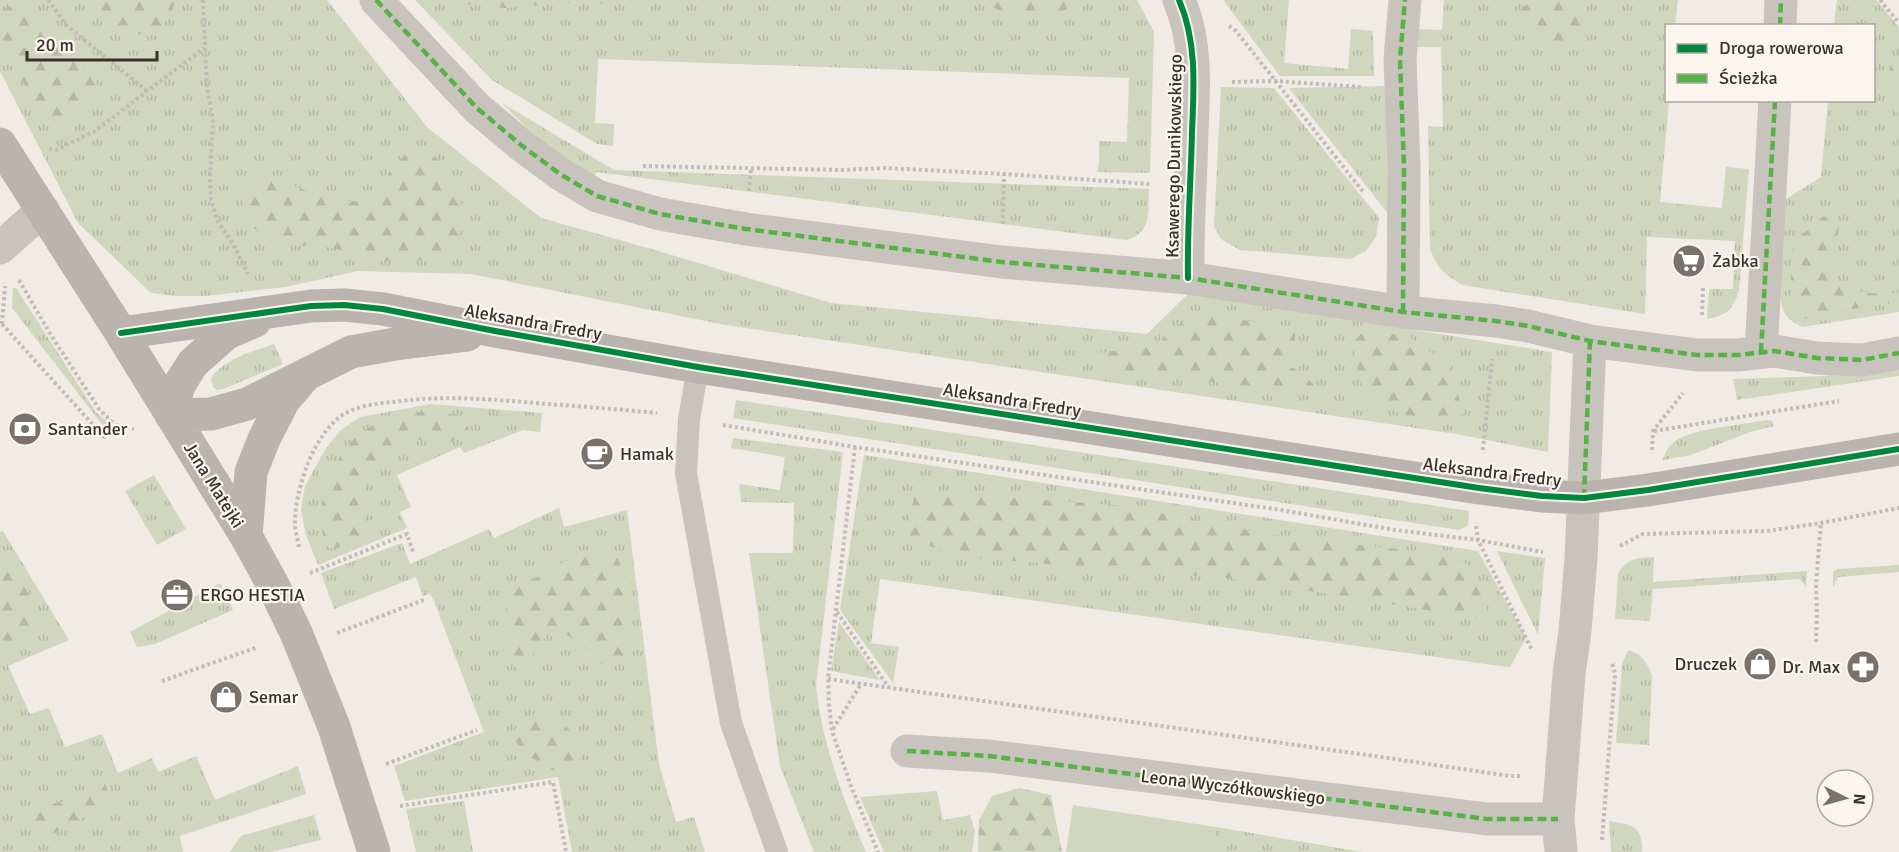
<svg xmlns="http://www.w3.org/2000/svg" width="1899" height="852" font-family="Signika,sans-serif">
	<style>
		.grass { fill: url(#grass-tufts) }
		.forest { fill: url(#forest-firs) }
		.pitch { fill: #d1d6bf }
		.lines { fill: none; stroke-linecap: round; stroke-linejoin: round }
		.path { stroke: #c2bbb6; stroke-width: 4; stroke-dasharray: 3 3; stroke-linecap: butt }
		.lane { stroke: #c9c3be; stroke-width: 22 }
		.street { stroke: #c9c3be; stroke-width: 33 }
		.secondary { stroke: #bab3ae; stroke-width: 33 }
		.quiet { stroke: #57b246; stroke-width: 4.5; stroke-dasharray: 9 4.5; stroke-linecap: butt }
		.cycleway-casing { stroke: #fbf5ee; stroke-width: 10 }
		.cycleway { stroke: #00873e; stroke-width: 6 }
		.labels { text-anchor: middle; stroke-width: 4.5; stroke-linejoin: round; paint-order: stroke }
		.street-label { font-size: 18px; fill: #3b302b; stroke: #fbf5ee }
		.poi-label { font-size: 18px; fill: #3b302b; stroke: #fbf5ee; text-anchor: start }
	</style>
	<defs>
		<pattern id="grass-tufts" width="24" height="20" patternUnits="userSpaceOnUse" patternTransform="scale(1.5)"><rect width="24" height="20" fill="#d1d6bf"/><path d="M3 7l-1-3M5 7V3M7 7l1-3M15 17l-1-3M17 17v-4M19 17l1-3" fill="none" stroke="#b4b8a4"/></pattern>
		<pattern id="forest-firs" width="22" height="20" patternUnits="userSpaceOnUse" patternTransform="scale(1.5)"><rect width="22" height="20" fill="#d1d6bf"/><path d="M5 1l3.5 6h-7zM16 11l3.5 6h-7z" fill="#b4b8a4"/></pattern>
	</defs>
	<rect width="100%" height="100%" fill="#f0ebe5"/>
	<path class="grass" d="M0,0H327L427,127L541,218L655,250L831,303L1147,334L1188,294L1552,352L1548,452L1456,434L726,325L471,274L358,271L285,287L206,296H176L151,293L78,223L0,71Z
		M415,0H1137L1154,32L1150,173L1097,172L1099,164V141L1127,142L1129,78L598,59L595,123L614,124L613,146L597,144L492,80Z
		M1223,0H1289L1284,63L1348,69L1351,29L1373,31L1374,76H1280Z
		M1444,0H1678L1675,25L1666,26V100L1669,101L1660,202L1722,208L1726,167L1749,169L1739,291C1732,310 1728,315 1707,319L1709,289H1733L1735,241L1647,237L1645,314L1462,285C1445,274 1436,268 1430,248L1428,126L1443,127L1441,47H1413L1414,29L1442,30Z
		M1837,0H1876L1899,27V312L1802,327C1794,323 1788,319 1784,312C1774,290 1784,225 1786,199L1821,177L1828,101L1874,100V26L1834,25Z
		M1385,86L1389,215L1289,88Z
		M1221,87L1274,88L1379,218L1376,237L1366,251L1350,259L1240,250L1222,240L1214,227Z
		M502,103L614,170L1149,189C1148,212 1152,232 1127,240L596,172L595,176L571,172Z
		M13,288H16L96,412L113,427L108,432L12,308Z
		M274,344L283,364L223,389L217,390L213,387L211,378C225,358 252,352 274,344Z
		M1899,368V376L1737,400L1733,379L1822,376Z
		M736,400L1469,511L1468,526L1459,530L733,418Z
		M431,404L542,413L540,432L523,430L464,453L460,447L397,475L411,507L400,512L407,528L318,565L306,535L301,510L305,486L326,448L341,430L360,417Z
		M1766,420L1772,421L1774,426L1750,432L1691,455L1663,460C1665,453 1668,446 1675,441C1694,428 1743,425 1766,420Z
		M733,438L843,452L816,685C822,744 843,798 866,852H814L780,766L749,553H793L794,503L741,502L739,484L780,490L785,457L731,448Z
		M864,455L1478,551L1526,638L1510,667L1500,666L880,579L871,643L899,647L893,683L840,610Z
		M154,475L186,529L157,545L125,491Z
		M559,508L564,527L627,510L659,764L676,822L694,817L705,852H572L558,777L405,801L394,766L484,732L434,601L430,594L423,596L416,577L334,609L321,573L402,543L410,564L489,529L494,538Z
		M3,531L69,640L8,666L30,714L49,708L65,747L102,734L118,773L152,758L158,772L196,756L215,800L298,766L306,794L180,836L183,852H0V532Z
		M1497,551L1545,558L1538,635Z
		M1654,557L1653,582L1807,571L1806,586L1799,579L1653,589L1650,621L1615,619L1618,574C1627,558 1636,558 1654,557Z
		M1899,565V572L1838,577L1833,588V572L1837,569Z
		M220,583L233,610L155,644L137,647L130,632Z
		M839,622L880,680L831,671Z
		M1628,650C1641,653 1647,662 1652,675L1649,745L1616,743L1622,664Z
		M937,791L943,820L970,815L975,831L972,852H884L860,797Z
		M464,801L473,852H416L406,809Z
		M314,815L321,840L270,852H230L241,836Z
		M1609,821C1632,825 1643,825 1642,852H1611Z
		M1216,827L1362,852H1212Z"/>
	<path class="forest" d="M94,0H177L167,20L151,35L105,32Z
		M454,0H647L611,4L561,3L504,8L464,4Z
		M984,0H1077L1063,12L998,10Z
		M1532,0H1579L1589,17L1571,44L1554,45L1517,12Z
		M12,5L38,29L73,53L97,84L98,97L58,125L45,122L0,40V12Z
		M1890,63H1899V117L1890,90Z
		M414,146L442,162L462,207L455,252L442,257L408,262L373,260L349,252L322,246L277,245L249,225L240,195L252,177L275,179L316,194L355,202L385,193L390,170Z
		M1837,214L1839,227L1832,268L1834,285C1855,293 1877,294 1899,293V302L1840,311L1804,319C1786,302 1790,260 1795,238L1809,230L1822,217Z
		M1210,315L1267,324L1295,333V347L1289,366L1304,374L1324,396L1110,369L1093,354L1130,349L1162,341L1178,325Z
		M1365,330L1408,336L1448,364L1464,413L1438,424L1419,420L1371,402L1360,381L1352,343Z
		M426,411L459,415L469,428C455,450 435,439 413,439C390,440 364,473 364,496C364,505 367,515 368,524L359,538L335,549L324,545C323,531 320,516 322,502C325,480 344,443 364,431C383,419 405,415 426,411Z
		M915,493L1001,497L1125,506L1284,537L1434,553L1468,564L1487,596V614L1477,618L1229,578L963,557L905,538Z
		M613,548L623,570L629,615V638L625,655L612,666L600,663L583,646L566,634L549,633L534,651L529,668L514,667L503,622L511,591L529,580L547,574L571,557L597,555Z
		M0,566L20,570L33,603L29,634L6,648L0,661Z
		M538,711L566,727L580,739L581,770L570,780L527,755L512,737L517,725Z
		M104,779L111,803L41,840L31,819L46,806L79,797Z
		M1019,788L1051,795L1062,852H978L979,820L992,796Z"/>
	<path class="pitch" d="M1073,805L1216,827L1212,852H1066Z"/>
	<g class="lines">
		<path class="path" d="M48,0L67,26L147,91
			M203,0L207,88L213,119L210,178L211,199L218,222L232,242L248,274
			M1880,0L1899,23
			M1229,26L1236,31L1364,193
			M1232,82L1275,81L1362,87
			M49,149L56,150L95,131L204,48
			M643,166L842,170L885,168L1004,174L1151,184
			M749,191L751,168
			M1003,224L1004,174
			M19,280L49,332L99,409L115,425L134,429
			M1702,315L1703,288
			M2,324L104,437L121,427
			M2,324L5,286
			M723,425L855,447L1281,510L1395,530L1478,540L1543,552
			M1654,431L1839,401
			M855,447L828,679L829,705L832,731L851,786L878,852
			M1483,450L1492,359
			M1652,450L1653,431L1683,393
			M1476,526L1478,540L1532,650
			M1620,546L1643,534L1767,531L1821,523L1899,508
			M299,547C298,540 295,532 295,525C294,490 316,425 350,411C364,405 379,403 394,402C441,395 487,399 535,403C575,406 616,409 657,413
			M310,573L407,534L413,552
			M837,612L889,688
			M337,633L426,599
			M1816,642L1817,613L1816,585L1821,523
			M828,679L1381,757L1510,776H1522
			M162,681L258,647
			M833,729L861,684
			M386,764L477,730
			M400,806L553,782L566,852
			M1602,840L1615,674L1612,662"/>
		<path class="lane" d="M698,367L689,419L686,473L731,723L777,852"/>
		<path class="street" d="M376,0L477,108L521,145L560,174L597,196L660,214L746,229L1002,262L1188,278L1403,312L1496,321L1528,326L1590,341L1697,355H1738L1774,351L1817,358L1862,360L1899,353
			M1179,0C1197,41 1194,87 1192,131C1191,180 1187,229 1188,278
			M1780,26L1781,0
			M0,248L43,210
			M1403,312L1404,168L1400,59L1405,0
			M1761,352L1775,100
			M907,751L989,756L1487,819H1558
			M1561,852L1558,819L1569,674L1575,631L1581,558L1590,341"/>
		<path class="secondary" d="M0,144L121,333L246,536L273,585L297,635L334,727L374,852
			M121,333L311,306L344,305L383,309L495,331L698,367L1479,488L1542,496L1584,498L1648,490L1899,449
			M171,415L211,414L247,404L351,352L401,343L467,335
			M171,415L179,385L193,363L227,333L255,321
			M246,536L251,472L264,439L284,400L303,378"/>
		<path class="quiet" d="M376,0L477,108L521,145L560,174L597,196L660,214L746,229L1002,262L1188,278L1403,312L1496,321L1528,326L1590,341L1697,355H1738L1774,351L1817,358L1862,360L1899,353
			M1780,26L1781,0
			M1403,312L1404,168L1400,59L1405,0
			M1761,352L1775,100
			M1584,498L1590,341
			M907,751L989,756L1487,819H1558"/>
		<defs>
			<path id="cycleway" d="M1179,0C1197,41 1194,87 1192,131C1191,180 1187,229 1188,278
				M121,333L311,306L344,305L383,309L495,331L698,367L1479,488L1542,496L1584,498L1648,490L1899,449"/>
		</defs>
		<use href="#cycleway" class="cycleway-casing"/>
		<use href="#cycleway" class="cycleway"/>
	</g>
	<defs>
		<symbol id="supermarket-disc" viewBox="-11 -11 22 22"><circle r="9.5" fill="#7a716c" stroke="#fbf5ee"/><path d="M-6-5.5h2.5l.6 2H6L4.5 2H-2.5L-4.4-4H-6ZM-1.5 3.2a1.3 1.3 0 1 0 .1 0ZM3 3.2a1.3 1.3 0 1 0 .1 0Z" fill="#fff"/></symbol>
		<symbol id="bank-disc" viewBox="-11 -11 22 22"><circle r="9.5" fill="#7a716c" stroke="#fbf5ee"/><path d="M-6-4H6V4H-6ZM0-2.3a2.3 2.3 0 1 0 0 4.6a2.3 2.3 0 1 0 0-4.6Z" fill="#fff"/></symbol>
		<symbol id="cafe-disc" viewBox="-11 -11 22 22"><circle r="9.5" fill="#7a716c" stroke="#fbf5ee"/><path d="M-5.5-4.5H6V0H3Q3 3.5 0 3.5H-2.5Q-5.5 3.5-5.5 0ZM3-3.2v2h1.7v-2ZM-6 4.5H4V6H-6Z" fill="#fff"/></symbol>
		<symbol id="office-disc" viewBox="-11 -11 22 22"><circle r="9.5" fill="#7a716c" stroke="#fbf5ee"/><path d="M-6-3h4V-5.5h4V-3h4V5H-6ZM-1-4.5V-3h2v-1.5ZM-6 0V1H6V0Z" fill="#fff"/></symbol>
		<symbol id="shop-disc" viewBox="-11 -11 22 22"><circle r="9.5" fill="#7a716c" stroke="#fbf5ee"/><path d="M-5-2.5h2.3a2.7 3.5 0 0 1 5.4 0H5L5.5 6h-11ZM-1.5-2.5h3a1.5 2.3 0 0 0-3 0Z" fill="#fff"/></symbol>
		<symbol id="pharmacy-disc" viewBox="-11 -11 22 22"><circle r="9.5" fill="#7a716c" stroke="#fbf5ee"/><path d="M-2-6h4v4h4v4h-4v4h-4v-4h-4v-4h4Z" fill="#fff"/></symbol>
	</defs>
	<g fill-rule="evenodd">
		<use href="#supermarket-disc" x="1670" y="242" width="38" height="38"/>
		<use href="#bank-disc" x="6" y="410" width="38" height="38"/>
		<use href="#cafe-disc" x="578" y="435" width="38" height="38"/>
		<use href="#office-disc" x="158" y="576" width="38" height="38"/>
		<use href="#shop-disc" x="1741" y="645" width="38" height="38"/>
		<use href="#pharmacy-disc" x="1844" y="648" width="38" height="38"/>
		<use href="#shop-disc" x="207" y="678" width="38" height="38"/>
	</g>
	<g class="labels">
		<g class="street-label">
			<text transform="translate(1174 156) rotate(-89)" y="6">Ksawerego Dunikowskiego</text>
			<text transform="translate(533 322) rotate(10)" y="6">Aleksandra Fredry</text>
			<text transform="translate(1012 400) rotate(9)" y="6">Aleksandra Fredry</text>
			<text transform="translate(1492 472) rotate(7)" y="6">Aleksandra Fredry</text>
			<text transform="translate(214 485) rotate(58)" y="6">Jana Matejki</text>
			<text transform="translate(1233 787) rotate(7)" y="6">Leona Wyczółkowskiego</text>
		</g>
		<g class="poi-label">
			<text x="1712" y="267">Żabka</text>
			<text x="48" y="435">Santander</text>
			<text x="620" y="460">Hamak</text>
			<text x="200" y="601">ERGO HESTIA</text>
			<text x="1737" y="670" text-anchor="end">Druczek</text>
			<text x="1840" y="673" text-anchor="end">Dr. Max</text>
			<text x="249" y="703">Semar</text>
		</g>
	</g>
	<rect x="1665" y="24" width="210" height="78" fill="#fbf5ee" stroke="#aea6a0" stroke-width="1.5"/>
	<rect x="1677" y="44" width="30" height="9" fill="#00873e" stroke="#aea6a0" stroke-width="1.5"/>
	<text x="1719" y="54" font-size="18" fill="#3b302b">Droga rowerowa</text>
	<rect x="1677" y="74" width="30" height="9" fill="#57b246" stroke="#aea6a0" stroke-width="1.5"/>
	<text x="1719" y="84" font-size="18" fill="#3b302b">Ścieżka</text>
	<g transform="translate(1845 798) rotate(95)"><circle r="28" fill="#fbf5ee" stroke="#aea6a0" stroke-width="1.5"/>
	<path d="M0-4.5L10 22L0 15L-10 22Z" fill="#7a716c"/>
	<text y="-9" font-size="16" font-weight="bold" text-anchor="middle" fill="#3b302b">N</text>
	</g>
	<path d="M27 51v9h130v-9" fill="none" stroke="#3b302b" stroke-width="3"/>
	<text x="36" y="51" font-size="18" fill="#3b302b" stroke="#fbf5ee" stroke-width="4.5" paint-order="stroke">20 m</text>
</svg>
